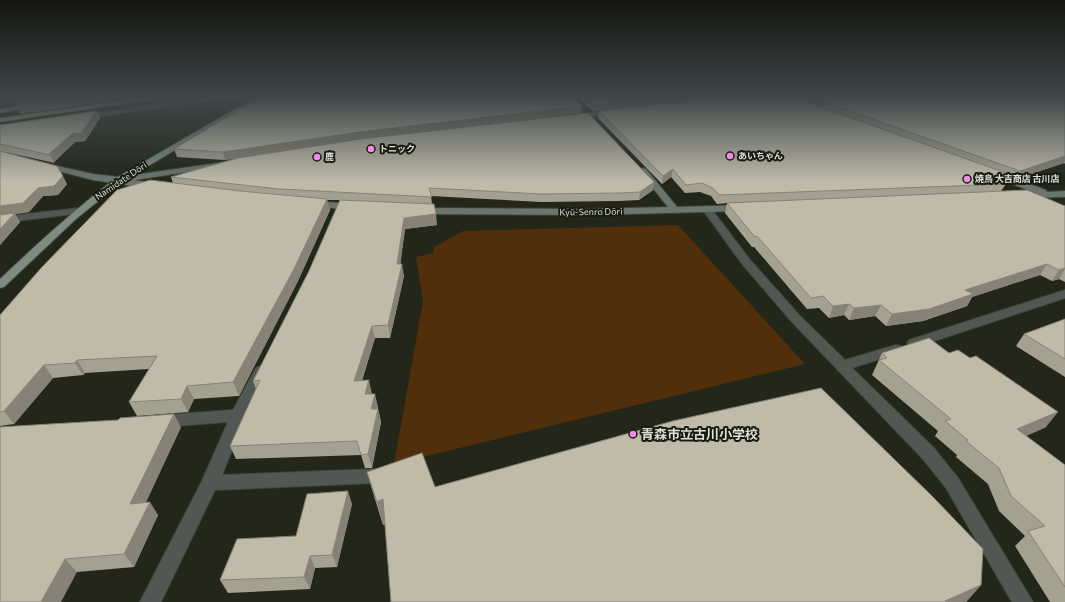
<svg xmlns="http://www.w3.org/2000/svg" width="1065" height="602" font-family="Commissioner,'Noto Sans JP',sans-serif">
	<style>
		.green { fill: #512f0b }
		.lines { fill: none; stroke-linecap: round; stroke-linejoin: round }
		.street-casing { stroke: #404437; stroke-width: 2 }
		.secondary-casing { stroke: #404437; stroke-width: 2 }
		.primary-casing { stroke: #404437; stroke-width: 2 }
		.highway-casing { stroke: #404437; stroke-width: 2 }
		.street { fill: #515853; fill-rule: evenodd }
		.secondary { fill: #6a756d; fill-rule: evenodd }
		.primary { fill: #7d8b81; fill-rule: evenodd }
		.highway { fill: #8f9f93; fill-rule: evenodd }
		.wall { fill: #a5a191 }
		.shaded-wall { fill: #868376 }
		.building { fill: #c0bba9; stroke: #868376 }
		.poi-dot { fill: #f689ed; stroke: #191d10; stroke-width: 1.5 }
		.labels { text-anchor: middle; stroke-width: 4; stroke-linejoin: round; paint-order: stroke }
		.far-poi-label { font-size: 9px; font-weight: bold; fill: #dcdfd6; stroke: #191d10; text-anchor: start }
		.far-street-label { font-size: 9px; fill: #dcdfd6; stroke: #191d10 }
		.near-poi-label { font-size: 13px; font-weight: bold; fill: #dcdfd6; stroke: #191d10; text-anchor: start }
	</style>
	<rect width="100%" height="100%" fill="#222719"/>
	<path class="green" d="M678,225L805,364L394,464L423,301L416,257L433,253L434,247L463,231Z"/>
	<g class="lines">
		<defs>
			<path id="street" d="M18,98H31L0,104V100Z
				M200,98H213L210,100L82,119L78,117L82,115Z
				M707,206L710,207L751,261L800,316L845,360L896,345L901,346L903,349L901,352L852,368L934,448L958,478L1033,602H1012L946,488L922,458L792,322L743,265L702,209Z
				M79,208L82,209L84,211L82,213L0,223V217Z
				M1065,290V298L919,346H909L907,343L909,340Z
				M261,366L266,368L268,371L246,415L222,475L376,469L382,471L384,476L382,481L376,483L215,490L161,602H140L202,481L228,422L162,427L157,425L154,421L157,417L162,415L233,410L256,368Z"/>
			<path id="secondary" d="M614,110L617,112L616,113L574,119L570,117L574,115Z
				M39,162L93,174L119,177L225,162L229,164L225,166L135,180L156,184L157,186L153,189L93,180L39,166Z
				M643,168L646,169L677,207L742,205L747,208L742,211L590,215L420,214L415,211L420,208L590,209L668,207L639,171Z
				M991,170L1046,190L1047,192L1065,191V197L1019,198V194L1036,193L988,175V171Z
				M312,201L354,204L359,207L354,210L309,206V202Z"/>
			<path id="primary" d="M254,98H261L122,182L76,219L4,287L0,288V279C37,244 75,209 116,178Z"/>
			<path id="highway" d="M140,98H153L150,100L0,122V118Z
				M32,104L35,106L34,107L0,113V109Z"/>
		</defs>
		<use href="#street" class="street-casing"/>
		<use href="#secondary" class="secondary-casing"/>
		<use href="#primary" class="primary-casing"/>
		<use href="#highway" class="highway-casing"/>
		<use href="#street" class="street"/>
		<use href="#secondary" class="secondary"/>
		<use href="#primary" class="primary"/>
		<use href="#highway" class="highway"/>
	</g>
	<path class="wall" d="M578,98H1065V164L1064,163L1016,179L1008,176L1005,182H1003L1006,184L1001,191L1065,206V282L1059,279L1052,281L1040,275L972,297L967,306L923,321L886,326L875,316L849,320L844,315L829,318L819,308L807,309L754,247H752L725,213L727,203L717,204L711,196L700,192L685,193L671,177L662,184L598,118L599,111L703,99L593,111Z
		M97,111L100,118L85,141L75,142L54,162L55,163L5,152L67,184L58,195L43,196L29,212L15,214L20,222L0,245V125Z
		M582,113L427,132L653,190L639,200L619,201L541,202L431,196L432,204L437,225L405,229L400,264L404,276L390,338H375L362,381L372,394L378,407V409L381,422L372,468H365L361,455L236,459L230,446L256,389L253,381L309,271L340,200H327L330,210L298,281L239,396L194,399L188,412L137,416L129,402L149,369L85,373L83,375L53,378L14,424L0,426V315L173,183L171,177L238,158L225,160L177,157L174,149Z
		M1065,319V377L1016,346L1024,334Z
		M882,353L1046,427L1026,436L1065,465V602H1050L1015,546L1025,536L999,511L988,484L956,457L957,455L935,436L938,431L872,375Z
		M181,427L146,502L158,515L134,567L77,572L0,602Z
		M367,472L435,487L981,585L966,602H391L385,525H383L374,496Z
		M352,504L337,567L315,568L310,589L228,593L220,580Z"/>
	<path class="shaded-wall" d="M15,98H113L111,101L20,114L16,105L19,104Z
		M658,98H717L593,111V105Z
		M582,106V113L362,140L225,160L223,152L360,132Z
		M97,111L100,118L85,141L75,142L54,162L49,154Z
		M1065,156V161L1064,163L1016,179L1020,171Z
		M673,169L671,177L662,184L663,176Z
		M1009,174L1005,182L995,184L991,178Z
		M63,176L67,184L58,195L43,196L29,212L15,214L20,222L0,245V206Z
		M654,182L653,190L639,200L640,192Z
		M327,199L330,210L298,281L239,396L233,382Z
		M436,214L437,225L405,229L399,276L397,264L404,218Z
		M402,264L404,276L390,338L388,325Z
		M1047,264L1040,275L972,297L967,306L923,321L886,326L892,314L965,290Z
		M1065,268V269L1059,279L1052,281L1059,270Z
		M849,304L844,315L829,318L833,306Z
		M881,305L875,316L849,320L854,308Z
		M372,326L375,338L357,394L354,381Z
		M77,360L85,373L83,375L75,363Z
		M44,365L53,378L14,424L4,411Z
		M369,380L372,394L368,408L365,394Z
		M187,386L194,399L188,412L181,399Z
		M375,394L378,407L375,422L371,409Z
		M378,409L381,422L372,468L368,454Z
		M1058,412L1046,427L1006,445L1017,429Z
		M174,414L181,427L139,517L130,504Z
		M348,491L352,504L337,567L332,555Z
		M383,499L389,523L383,525L377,502Z
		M150,502L158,515L134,567L124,554Z
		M310,556L315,568L310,589L304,577Z
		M65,559L77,572L61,602H41Z
		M981,585L966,602H944L945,601Z"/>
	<path class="building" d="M53,98H67L16,105L15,103Z
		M258,98H574L582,106L360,132L223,152L174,149Z
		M585,98H658L593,105Z
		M716,98H795L1009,174L991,178L1006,184L719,195L713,188L702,183L686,185L673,169L663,176L599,111Z
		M813,98H1065V156L1020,171Z
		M97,111L81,133L72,134L49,154L50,155L0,144V125Z
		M588,113L654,182L640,192L620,193L541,194L429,188L432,197L279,189L171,177L238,158L361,139Z
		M0,151L57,166L63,176L54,186L38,188L23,203L0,206Z
		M150,180L240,191L327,199L294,269L233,382L187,386L181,399L129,402L157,356L77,360L75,363L44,365L4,411L0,412V315L42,267L117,190Z
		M1027,190L1065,206V268L1059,270L1047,264L965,290L973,294L929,309L892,314L881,305L854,308L849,304L833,306L823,296L811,298L757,236L755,237L727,203Z
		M340,200L434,204L436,214L404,218L397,264H402L388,325L372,326L354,381L369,380L365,394H375L371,409H378L368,454L361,455L357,441L230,446L260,380L253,381L309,271Z
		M15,213L0,229V215Z
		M1065,319V359L1024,334Z
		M929,338L949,353L958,350L970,358L976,356L1058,412L1017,429L1065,465V587L1028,531L1045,526L1011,496L999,468L966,441L968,440L945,421L951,419L879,360L887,358L882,353Z
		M821,388L932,496L983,549L981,585L945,601L946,602H391L383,499L377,502L367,472L422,453L435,487L673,421Z
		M174,414L130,504L150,502L124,554L65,559L41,602H0V427L118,420L120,418Z
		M348,491L332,555L310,556L304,577L220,580L237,539L296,536L307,494Z"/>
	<linearGradient id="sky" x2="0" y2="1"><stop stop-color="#13150e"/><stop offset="0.54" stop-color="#3e4749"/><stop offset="1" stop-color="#3e4749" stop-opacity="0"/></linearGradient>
	<rect width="1065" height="182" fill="url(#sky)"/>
	<g class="poi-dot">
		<circle cx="371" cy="149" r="4"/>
		<circle cx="730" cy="156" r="4"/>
		<circle cx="317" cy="157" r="4"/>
		<circle cx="967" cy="179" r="4"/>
		<circle cx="633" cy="434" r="4"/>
	</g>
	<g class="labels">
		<g class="far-poi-label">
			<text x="379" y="152">トニック</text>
			<text x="738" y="159">あいちゃん</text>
			<text x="325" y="160">鹿</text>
			<text x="975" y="182">焼鳥 大吉商店 古川店</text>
		</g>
		<g class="far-street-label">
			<text transform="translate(121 181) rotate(-34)" y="3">Namidate Dōri</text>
			<text transform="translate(591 212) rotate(-1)" y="3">Kyū-Senro Dōri</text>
		</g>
		<g class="near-poi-label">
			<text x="641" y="439">青森市立古川小学校</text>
		</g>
	</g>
</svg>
